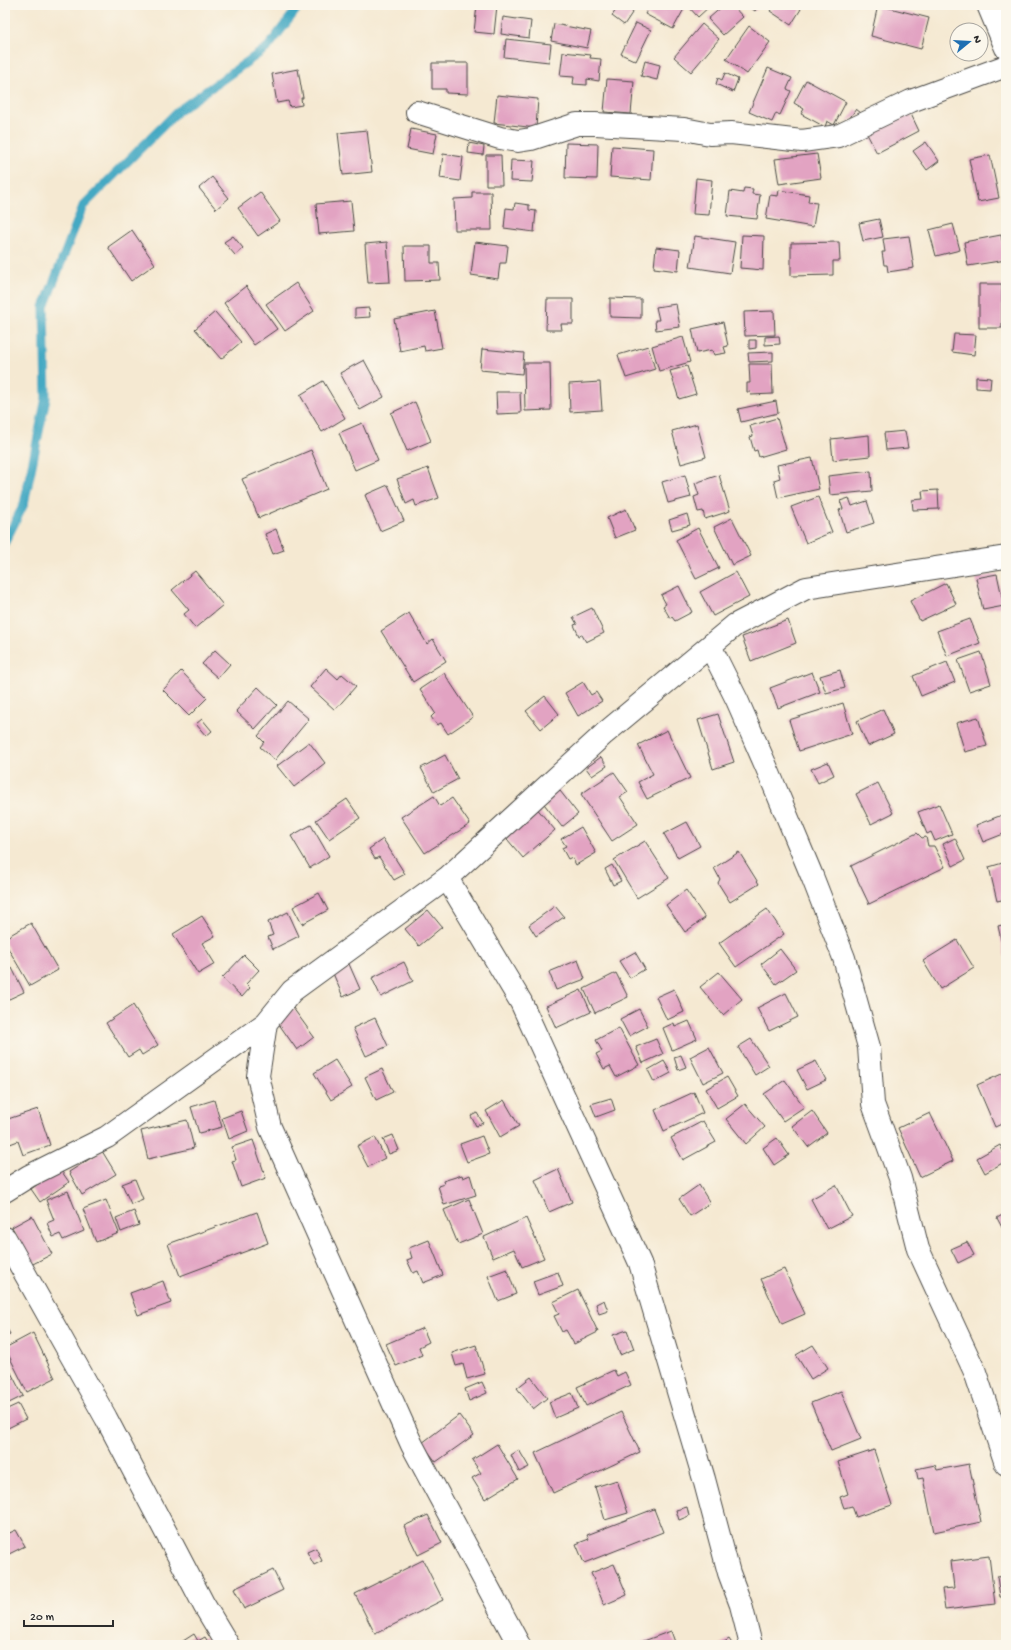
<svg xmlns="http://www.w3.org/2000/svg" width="1011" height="1650" font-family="'Gochi Hand',sans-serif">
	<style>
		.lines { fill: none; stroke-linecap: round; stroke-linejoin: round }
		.stream { stroke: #44a9c3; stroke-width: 9 }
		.building { fill: #e2a3c2 }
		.minor-casing { stroke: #494844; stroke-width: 24 }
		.minor { stroke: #fff; stroke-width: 22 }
	</style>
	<rect width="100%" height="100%" fill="#fbf7ec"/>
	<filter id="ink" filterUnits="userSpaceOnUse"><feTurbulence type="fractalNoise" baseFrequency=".025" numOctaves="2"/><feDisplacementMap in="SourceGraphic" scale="8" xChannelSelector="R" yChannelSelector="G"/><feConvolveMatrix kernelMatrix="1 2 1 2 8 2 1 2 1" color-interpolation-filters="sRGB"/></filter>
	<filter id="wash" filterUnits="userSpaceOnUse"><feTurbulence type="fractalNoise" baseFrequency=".012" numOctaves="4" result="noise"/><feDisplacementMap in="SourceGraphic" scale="16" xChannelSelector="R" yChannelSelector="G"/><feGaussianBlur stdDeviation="0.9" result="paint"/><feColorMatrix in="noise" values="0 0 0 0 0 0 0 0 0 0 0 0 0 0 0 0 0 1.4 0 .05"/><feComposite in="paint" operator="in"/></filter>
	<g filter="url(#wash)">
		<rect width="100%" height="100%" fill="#f5e9d2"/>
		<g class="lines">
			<path class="stream" d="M5,542L24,504L46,398L44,307L83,206L178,111L268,47L296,10V5"/>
		</g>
		<g id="blocks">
			<path class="building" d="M477,5H497L494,34L474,32Z
				M619,5H627L634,10L624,25L612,16Z
				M650,5H677L684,9L673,29L645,14Z
				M687,5H711L698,17Z
				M724,5H732L743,17L723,35L708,19Z
				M747,5H760L755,11Z
				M774,5H795L801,9L791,25L770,11Z
				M878,5L929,18L921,49L871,36Z
				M503,17L531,21L529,38L501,34Z
				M636,23L651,30L636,61L621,54Z
				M554,24L591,31L587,48L551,41Z
				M702,24L719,39L691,72L674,57Z
				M749,26L770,42L747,74L726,59Z
				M506,39L551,44L549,62L504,57Z
				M563,52L591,55L590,58L601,59L599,81L587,79V85L573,84L574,77L560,76Z
				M645,61L660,65L657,80L641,76Z
				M432,63H468V94L446,93V89H432Z
				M768,68L792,78L787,89L791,91L780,115L776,113L772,122L749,112Z
				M298,69L303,98H301L302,105L290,107L288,101L277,103L272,74Z
				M725,73L738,79L733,92L716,84L718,78L722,80Z
				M607,79L634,81L631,114L604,112Z
				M806,80L846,102L834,125L827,121L825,127L801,114L804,109L794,103Z
				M497,95L538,99L536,128L494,123Z
				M856,109L861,113L847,122Z
				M910,112L919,131L877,153L867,134Z
				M411,129L437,134L433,154L407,149Z
				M367,130L372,172L343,175L338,133Z
				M926,142L939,161L927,170L913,151Z
				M469,143L484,146L483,155L468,153Z
				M566,143L598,144L597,179L565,178Z
				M612,146L653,149L651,180L610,177Z
				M443,154L463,157L460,181L440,178Z
				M817,154L821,178L779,184L775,159Z
				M486,155H501L502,185H486Z
				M990,155L999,198L978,202L969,159Z
				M511,160L534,161L532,182L510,181Z
				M212,177L229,198L216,209L199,188Z
				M696,178L712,180L709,215L693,214Z
				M744,188L753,189L752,194L760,195L757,219L727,216L730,191L743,193Z
				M779,190L809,195L808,202L817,203L813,227L766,219L770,195L778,196Z
				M260,192L280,221L258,236L238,208Z
				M472,192H491L492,230H455L454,199L472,198Z
				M351,201L354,231L319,234L316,204Z
				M515,203L529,205V210L536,211L534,232L504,228L506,208L514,209Z
				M879,219L883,237L863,241L859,223Z
				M953,224L960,250L936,256L929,230Z
				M132,230L155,264L131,281L108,247Z
				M742,235L764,236L763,270L740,268Z
				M1001,235L1006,260L968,266L964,242Z
				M233,236L243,248L235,255L224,242Z
				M695,236L735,242L730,273L690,267Z
				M909,236L914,268L888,272L887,265H884L882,252H885L883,239Z
				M387,242L390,282L368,283L365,244Z
				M475,242L508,246L506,263H500L498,279L471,275Z
				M839,242L840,261H833V275L791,276V243Z
				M404,246H431V263H439L440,280L405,281Z
				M656,247L680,250L678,271L654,268Z
				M296,283L314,311L285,331L266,304Z
				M979,284H1002V328H979Z
				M246,286L277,329L254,345L224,303Z
				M610,298L641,299V318L610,317Z
				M547,299H573V324H561L562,330H546Z
				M676,304L680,327L656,330L655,320H659L656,307Z
				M369,308L370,317L355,318V309Z
				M435,311L442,348L425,351L424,346L400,351L394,319Z
				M774,311L775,335L745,336L744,312Z
				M215,312L241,342L221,359L195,329Z
				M723,322L728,346L724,347L726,353L714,355L712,350L697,353L692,329Z
				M954,334L976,335L974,355L952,352Z
				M779,336L780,344L765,345V337Z
				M683,337L690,362L659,371L652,346Z
				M749,340H756V348L749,349Z
				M648,346L655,369L626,378L618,355Z
				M482,349L524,353L522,374L480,370Z
				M773,352V361L749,362L748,353Z
				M364,360L384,397L360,410L340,373Z
				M524,363H550L551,410L525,411Z
				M749,364H772L773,394L751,395L750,392H747V383H750Z
				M687,366L696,394L679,399L670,371Z
				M976,377L991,378L990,389L976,388Z
				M323,381L345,418L322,432L300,395Z
				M600,382L602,410L570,412L569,384Z
				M496,392H520L521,413L497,414Z
				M776,401L778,413L741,422L738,409Z
				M415,402L431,441L407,451L391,413Z
				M777,418L786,449L759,457L757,450L754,451L750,437L753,436L750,426Z
				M362,423L378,460L355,470L339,433Z
				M697,424L706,457L681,464L672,431Z
				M905,431L908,448L886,450L884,433Z
				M869,435L870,456L833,460L831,439Z
				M311,450L327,489L259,518L242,479Z
				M812,458L819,489L778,498L774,480L780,478L777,465Z
				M428,468L439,498L416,506L414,500L406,504L397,479Z
				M871,471L872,491L830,495L828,476Z
				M685,475L691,497L668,503L662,482Z
				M719,475L730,511L705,519L703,511L698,512L694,497L699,495L695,483Z
				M388,485L404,521L380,531L365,495Z
				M938,490L939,509L913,510L912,500L923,499L922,491Z
				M818,497L832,532L806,543L791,507Z
				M849,498L852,506L867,501L874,523L846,532L839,510L843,509L840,501Z
				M626,509L635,530L615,538L607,518Z
				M687,514L690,525L672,530L669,520Z
				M732,518L751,556L732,565L714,527Z
				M698,528L719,568L696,579L676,540Z
				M276,529L284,550L273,554L265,534Z
				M195,571L223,605L195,628L184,614L189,610L172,590Z
				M736,572L749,597L713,616L700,592Z
				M997,574L1004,606L983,610L976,578Z
				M946,583L956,604L920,621L910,601Z
				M679,586L692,612L675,621L672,617L670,618L663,606L666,604L661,595Z
				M592,608L604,633L586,642L582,635L579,636L574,625L577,624L573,617Z
				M409,613L427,644L433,639L446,661L413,682L381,631Z
				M970,619L980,643L947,656L937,631Z
				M788,620L796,643L751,661L742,637Z
				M215,650L230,664L218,678L202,664Z
				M981,652L991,684L969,691L958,660Z
				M947,662L955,682L921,696L913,676Z
				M326,668L338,679L342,674L356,686L335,710L310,687Z
				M840,670L845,688L826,693L820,676Z
				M181,671L207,698L189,716L163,690Z
				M812,672L820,692L778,708L770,688Z
				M444,673L473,717L448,734L441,723L437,725L431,717L435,713L420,689Z
				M583,682L591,695L596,692L602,701L578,716L565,693Z
				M258,687L277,705L255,729L236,711Z
				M545,696L559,714L541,729L526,711Z
				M288,701L309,719L275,760L260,747L264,742L258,736Z
				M843,703L852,734L799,751L789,720Z
				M883,709L894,734L868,746L857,721Z
				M718,714L734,762L713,769L698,720Z
				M978,717L987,746L965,752L956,723Z
				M202,719L212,731L206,736L196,724Z
				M667,730L690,778L647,799L638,782L653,774L638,745Z
				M309,742L325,763L294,787L277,766Z
				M445,755L458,779L434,792L421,768Z
				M601,757L607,766L592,776L586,768Z
				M828,762L834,775L818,783L811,769Z
				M614,772L628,792L620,797L638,824L612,841L581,794Z
				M878,783L893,813L871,824L856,794Z
				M557,787L578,814L562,827L541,800Z
				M434,796L440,806L452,798L470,824L425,853L401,817Z
				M347,799L360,818L329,839L316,820Z
				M939,804L952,834L935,841L931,832L927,834L918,812Z
				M535,806L555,830L523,858L502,833Z
				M1002,815L1006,825V833L983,842L976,825Z
				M687,822L700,846L678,858L664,834Z
				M311,825L329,856L310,868L291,836Z
				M581,827L596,853L576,865L572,857L568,859L562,848L566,846L561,839Z
				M917,833L922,838L926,837L928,846H934L945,867L869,904L851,866Z
				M955,838L965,860L953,866L943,844Z
				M383,839L405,874L394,880L379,857L375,859L369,849Z
				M645,841L669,878L637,898L614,860Z
				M739,852L759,884L730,902L718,883L720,879L714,868Z
				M1006,862V899L997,901L989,867Z
				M612,865L621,881L613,885L605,869Z
				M686,890L705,918L685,932L666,905Z
				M319,893L328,910L302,924L293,907Z
				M555,906L564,917L536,936L529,925Z
				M767,909L784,934L736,967L719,943Z
				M428,910L442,927L419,946L405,929Z
				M288,912L299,936L273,949L268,937L273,935L268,922Z
				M202,916L215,936L202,943L215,964L198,974L173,934Z
				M31,923L58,970L30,986L5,943V938Z
				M1006,924V957H1005L998,926Z
				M957,940L974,968L940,989L923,961Z
				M780,949L796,970L776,984L761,964Z
				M635,952L645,969L630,978L619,961Z
				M244,955L259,970L246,984L250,988L242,997L222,978Z
				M578,960L585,979L556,990L549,972Z
				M404,962L413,981L381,997L372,978Z
				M349,964L360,989L343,997L332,971Z
				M12,968L24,992L7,1000L5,996V971Z
				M719,972L742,999L723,1015L700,987Z
				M616,973L628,997L595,1013L584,989Z
				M674,989L684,1012L667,1020L656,997Z
				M581,990L591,1012L556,1028L546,1006Z
				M786,993L798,1017L769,1031L757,1008Z
				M133,1005L158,1045L142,1055L139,1050L128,1057L106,1023Z
				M293,1008L314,1037L297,1050L276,1020Z
				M639,1009L648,1026L629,1036L620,1019Z
				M375,1018L388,1046L366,1056L353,1028Z
				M689,1021L697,1039L672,1050L663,1028L674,1023L675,1027Z
				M619,1028L639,1065L616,1077L610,1066L604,1069L596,1054L602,1051L596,1040Z
				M656,1039L663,1054L643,1063L636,1047Z
				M751,1039L769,1066L755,1075L738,1047Z
				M709,1047L723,1073L703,1083L690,1057Z
				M681,1055L686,1067L678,1070L674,1057Z
				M335,1060L352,1087L331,1100L314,1073Z
				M664,1061L671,1073L654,1082L648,1070Z
				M816,1061L826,1080L807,1089L797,1070Z
				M382,1069L393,1092L376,1100L365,1077Z
				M1004,1073L1006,1077V1122L995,1127L977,1085Z
				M727,1077L738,1096L717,1108L706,1089Z
				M785,1080L804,1107L783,1121L764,1094Z
				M694,1092L703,1113L664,1131L655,1110Z
				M611,1098L615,1110L596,1117L591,1104Z
				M214,1100L222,1127L199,1133L191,1107Z
				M504,1100L519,1126L500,1137L486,1111Z
				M745,1104L765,1127L746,1144L726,1119Z
				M38,1109L50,1145L23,1155L18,1141L10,1144L5,1128V1120Z
				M241,1111L248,1131L229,1139L222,1118Z
				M812,1111L827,1133L808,1147L792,1126Z
				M477,1113L483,1123L476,1126L471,1116Z
				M930,1113L953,1161L920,1177L898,1128Z
				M187,1120L194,1148L148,1159L141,1131Z
				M703,1121L716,1142L683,1160L671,1138Z
				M393,1135L399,1150L389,1154L383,1139Z
				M482,1136L489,1154L467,1162L460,1144Z
				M375,1137L385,1158L368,1167L357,1146Z
				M777,1138L789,1155L774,1165L763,1148Z
				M253,1140L266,1178L241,1187L232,1161L236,1160L232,1147Z
				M1000,1145L1006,1157V1161L985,1173L977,1158Z
				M102,1151L116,1174L82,1195L69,1172Z
				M60,1169L69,1182L40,1202L31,1189Z
				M558,1169L572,1202L549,1212L535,1180Z
				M462,1175L463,1178L470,1175L476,1195L444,1205L438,1186L444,1184L443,1181Z
				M135,1179L143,1199L131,1204L122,1184Z
				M699,1185L710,1203L690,1216L679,1199Z
				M836,1185L852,1216L827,1229L811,1199Z
				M68,1191L84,1231L63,1240L60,1234L53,1237L47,1223L54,1220L46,1200Z
				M469,1199L483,1234L458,1244L444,1210Z
				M106,1200L119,1233L96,1242L83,1209Z
				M134,1211L139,1225L121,1232L116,1218Z
				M257,1212L268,1243L180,1276L168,1244Z
				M1006,1213V1235L997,1218Z
				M32,1216L52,1254L31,1265L12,1227Z
				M526,1218L544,1258L522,1267L514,1249L493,1258L484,1237Z
				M429,1240L443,1275L423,1283L418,1271L413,1273L407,1260L412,1258L409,1248Z
				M967,1242L974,1255L958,1263L951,1249Z
				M507,1269L516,1294L498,1301L488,1276Z
				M784,1269L805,1314L782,1324L761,1279Z
				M558,1272L563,1286L538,1295L533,1281Z
				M163,1281L171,1303L138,1315L130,1293Z
				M578,1290L598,1332L574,1344L566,1330L562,1332L554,1316L559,1314L553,1302Z
				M604,1300L608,1311L599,1314L596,1304Z
				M5,1325L10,1334L5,1337Z
				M423,1328L429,1342L419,1347L422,1355L396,1366L386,1344Z
				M627,1330L634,1349L620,1355L613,1335Z
				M33,1333L55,1378L27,1392L5,1348Z
				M476,1345L485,1374L467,1379L463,1364L456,1366L452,1353Z
				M813,1345L828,1368L811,1379L796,1355Z
				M5,1361L23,1396L5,1405Z
				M614,1370L617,1376L625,1372L631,1385L586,1406L577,1387Z
				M531,1377L547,1398L533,1409L517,1388Z
				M482,1382L487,1393L469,1401L465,1389Z
				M841,1391L861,1439L831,1451L811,1403Z
				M572,1393L578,1408L555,1418L549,1402Z
				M18,1404L26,1419L6,1429L5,1410Z
				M621,1412L640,1452L553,1493L535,1453Z
				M459,1415L474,1435L436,1462L422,1443Z
				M497,1444L518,1479L485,1499L472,1478L481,1473L472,1460Z
				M519,1450L529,1467L519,1472L511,1455Z
				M874,1450L892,1505L856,1517L852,1506L844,1508L840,1497L848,1494L838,1462Z
				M969,1464L981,1522L934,1532L923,1478L918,1479L916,1469L935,1465L937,1470Z
				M617,1480L628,1513L605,1520L595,1487Z
				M687,1507L689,1516L679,1520L676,1510Z
				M654,1509L663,1532L584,1563L576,1544L589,1539L587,1535Z
				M428,1515L442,1543L418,1555L404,1526Z
				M16,1530L25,1546L5,1556V1535Z
				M316,1548L322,1561L314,1565L307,1552Z
				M989,1556L995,1604L945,1610L942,1589L954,1588L951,1561Z
				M423,1560L443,1600L375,1634L355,1594Z
				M614,1564L627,1595L604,1605L591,1573Z
				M273,1570L283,1590L244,1609L234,1589Z
				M1006,1576V1597H1000L997,1577Z
				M671,1631L676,1645H642L641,1642Z
				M194,1634L198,1641L205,1637L210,1645H182L180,1643Z
				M729,1639L733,1645H719Z"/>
		</g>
	</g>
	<g filter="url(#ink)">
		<use href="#blocks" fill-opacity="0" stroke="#494844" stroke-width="1"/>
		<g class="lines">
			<defs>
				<path id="minor" d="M988,5L1006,48
					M417,112L500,138L518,141L531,139L577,124H595L684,129L710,134L731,133L802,141L838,136L911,101L1006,66
					M710,646L737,700L766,766L812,876L844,958L869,1047L873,1104L900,1178L918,1249L975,1372L1006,1464
					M447,878L521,1002L640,1263L704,1479L729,1573L741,1605L751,1645
					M5,1191L29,1176L107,1137L266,1023
					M5,1238L106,1418L204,1605L228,1645
					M519,1645L412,1445L270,1127L258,1076L266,1023L292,991L447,878L604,734L735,625L806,588L1006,557"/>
			</defs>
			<use href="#minor" class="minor-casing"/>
			<use href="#minor" class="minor"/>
		</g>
	</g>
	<rect width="1011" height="1650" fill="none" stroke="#fbf7ec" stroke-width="20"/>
	<g transform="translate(969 42) rotate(72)"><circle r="19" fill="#fbf7ec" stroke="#a8a59f"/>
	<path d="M0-3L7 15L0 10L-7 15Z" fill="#1f6fb2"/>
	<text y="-6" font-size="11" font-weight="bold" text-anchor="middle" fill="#2b2b2b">N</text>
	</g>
	<path d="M24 1620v6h89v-6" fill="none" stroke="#2b2b2b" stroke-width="2"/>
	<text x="30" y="1620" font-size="12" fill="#2b2b2b" stroke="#fbf7ec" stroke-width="3" paint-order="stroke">20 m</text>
</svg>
